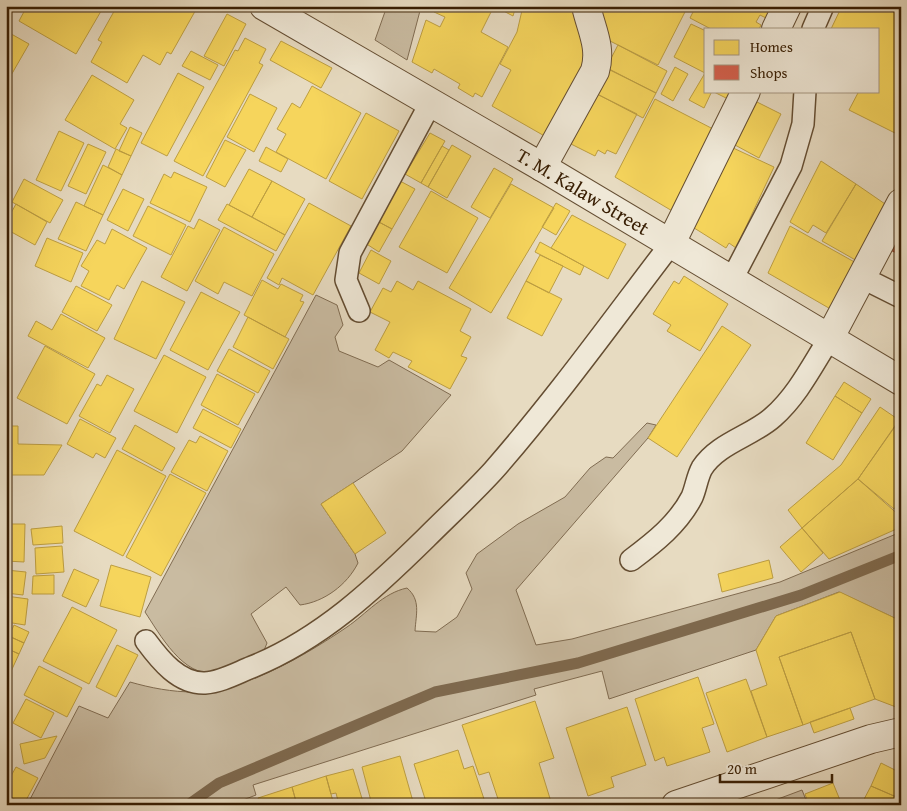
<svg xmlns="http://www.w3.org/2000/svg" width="907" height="811" font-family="'Gentium Book Plus',serif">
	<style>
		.green { fill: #c9bba1; stroke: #806c52 }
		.homes { fill: #f6d55c; stroke: #bd9e41 }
		.shops { fill: #d6604d; stroke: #a74c37 }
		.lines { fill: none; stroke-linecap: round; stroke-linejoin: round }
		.stream { stroke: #7e694e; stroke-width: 11 }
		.service-casing { stroke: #644d32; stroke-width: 24 }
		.minor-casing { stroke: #644d32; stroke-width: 30 }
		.tertiary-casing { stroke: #644d32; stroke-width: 30 }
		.service { stroke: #efe8d7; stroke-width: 21 }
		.minor { stroke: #efe8d7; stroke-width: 28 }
		.tertiary { stroke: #efe8d7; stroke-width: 28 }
		.labels { text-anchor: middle; stroke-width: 5; stroke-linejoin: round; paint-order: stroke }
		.street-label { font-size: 20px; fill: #381e03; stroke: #efe8d7 }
	</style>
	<rect width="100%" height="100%" fill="#e7dbc1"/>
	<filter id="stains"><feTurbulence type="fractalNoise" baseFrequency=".004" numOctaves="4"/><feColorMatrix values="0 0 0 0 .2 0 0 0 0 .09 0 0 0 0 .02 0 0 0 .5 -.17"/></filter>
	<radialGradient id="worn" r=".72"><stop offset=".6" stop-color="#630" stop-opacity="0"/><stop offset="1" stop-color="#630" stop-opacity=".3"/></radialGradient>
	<path class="green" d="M387,6L421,7L407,60L375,40Z
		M316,295L337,305L343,325L335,337L339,351L378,367L389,360L451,395L402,451L321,504L355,554L358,563C347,585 324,602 300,605L286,587L251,614L267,643L263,653C248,659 231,669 215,672C184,679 159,633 145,612Z
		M647,423L656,425L648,438L516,590L536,645L572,639L780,582L901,532V621L839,592L776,616L756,650L609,699L602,671L534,689L536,695L253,785L256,795L230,805H27L79,706L108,718L130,682C151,688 172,692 194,692C245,691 306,655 347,627C366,614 383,593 407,588C421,600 416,614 415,631L436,632L457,617L472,589L466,573L477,554L518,524L565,497L590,468L606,457L613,458Z
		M802,790L808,805H762Z"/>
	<path class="homes" d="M27,6H104L76,54L19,21Z
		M117,6L127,7L198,6L171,54L167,52L160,65L143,55L127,83L91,62L102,42L98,40Z
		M436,6L493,8L481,32L508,47L482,97L475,93L473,97L458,88L460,84L434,69L432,73L412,62L426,20L440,27L445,17L434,12Z
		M494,6H516L513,16Z
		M523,6H571L589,57L548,138L492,106L511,70L500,64L517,32Z
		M595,6H688L658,65L606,39Z
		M696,6H773L766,18L760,15L756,22L761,25L759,29H711L690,18Z
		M842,6H901V136L849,110L859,91H878V29H831Z
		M227,14L246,24L224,66L204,56Z
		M691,24L706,31V91H712L704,108L689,100L705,73L674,57Z
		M6,31L29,44L6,84Z
		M245,38L266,49L259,63L263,65L203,176L174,161L235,50L238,51Z
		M281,41L332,68L321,88L270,60Z
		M618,45L667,71L656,93L606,68Z
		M191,51L218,65L210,80L182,66Z
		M675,67L688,74L673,101L661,94Z
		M609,69L656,93L643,118L597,94Z
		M178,73L204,87L167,156L141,143Z
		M92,75L134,100L120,124L127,128L115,149L65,120Z
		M312,86L361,113L326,179L276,152L286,134L277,129L292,103L300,108Z
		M712,91H732L728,99Z
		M250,94L277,108L254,152L227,137Z
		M597,94L637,114L616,154L607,150L605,154L598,150L595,156L571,144Z
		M655,99L715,130L674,212L615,177Z
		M757,102L781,114L759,158L735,145Z
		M366,113L399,131L362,199L329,181Z
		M130,127L142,133L131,156L119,151Z
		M59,131L84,143L61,191L36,180Z
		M430,133L445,141L421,183L405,174Z
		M225,140L246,150L225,187L206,177Z
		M88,144L106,152L86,194L68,186Z
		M452,145L471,156L447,198L428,187Z
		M442,146L449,150L428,187L421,183Z
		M266,147L288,159L281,172L259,161Z
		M731,147L774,167L736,248L729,243L726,248L691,226Z
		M116,149L131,156L122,175L108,167Z
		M821,161L856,184L826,233L813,225L808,233L790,222Z
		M103,165L122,175L103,215L84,206Z
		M494,168L513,179L490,218L471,207Z
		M249,169L272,181L252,217L229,205Z
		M174,172L207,187L190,222L150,203L164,174L171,178Z
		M24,179L63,200L50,223L12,202Z
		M272,181L305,199L285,235L252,217Z
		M400,181L415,189L392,229L377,221Z
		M511,184L554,208L491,313L449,288Z
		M856,184L888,206L859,262L822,241Z
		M123,189L144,199L128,231L107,220Z
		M431,191L478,218L447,273L399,247Z
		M76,202L103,215L86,251L58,239Z
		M309,203L351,226L313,295L282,278L279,285L267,278Z
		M556,203L570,211L556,235L542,227Z
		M16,204L47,222L35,245L6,229V222Z
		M227,204L285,235L276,251L218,220Z
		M148,206L186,225L171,255L133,236Z
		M572,215L626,244L608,279L551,248Z
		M199,219L220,230L187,291L161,277L188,226L194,229Z
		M377,221L392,229L379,252L365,243Z
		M790,226L858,264L834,311L768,273Z
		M224,227L274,254L252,296L224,282L218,294L195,281Z
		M112,229L147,248L124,289L117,285L109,300L81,286L89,271L81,266L97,240L105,244Z
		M47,238L83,253L71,282L35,266Z
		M540,242L584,266L580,275L535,252Z
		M371,250L391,261L379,284L359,273Z
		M540,255L563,266L549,293L526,281Z
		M684,276L728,304L700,351L667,331L671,325L653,314L674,281L679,284Z
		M262,280L278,289L281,284L303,295L300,301L304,302L285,337L244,315Z
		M142,281L185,302L156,359L114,339Z
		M397,281L413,290L418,281L471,309L460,331L471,337L461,356L467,358L450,389L408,367L412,361L393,352L389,358L375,350L390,322L370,312L383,288L391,292Z
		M526,281L562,299L542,336L507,318Z
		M76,286L112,305L97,331L62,312Z
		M201,292L240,312L208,370L170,350Z
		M61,314L105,338L88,368L28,336L36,321L52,330Z
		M248,317L289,339L273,369L233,347Z
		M722,326L751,345L677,457L648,438Z
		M45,346L95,374L67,424L17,398Z
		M229,349L270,371L258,393L217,371Z
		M164,355L206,377L177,433L134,411Z
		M217,374L255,394L238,425L201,405Z
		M107,375L134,389L110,433L79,416L97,384L101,386Z
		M844,382L871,399L862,413L835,396Z
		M835,396L862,413L833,460L806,443Z
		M880,407L899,420L858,479L802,528L788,510L841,465Z
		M203,409L241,429L231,448L193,428Z
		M901,418V503L899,502L894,509L858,479Z
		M80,419L116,438L105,458L96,453L93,458L67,444Z
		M135,425L175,448L162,471L122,449Z
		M6,426H18V444L62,445L44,475H6Z
		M200,436L228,451L207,491L171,472L189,440L196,443Z
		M117,450L166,476L123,556L74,531Z
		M170,474L206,493L161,576L126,557Z
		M858,479L901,517V527L829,559L802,528Z
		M353,483L386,533L355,554L321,504Z
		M6,524H25L24,562L6,561Z
		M62,526L63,543L33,545L31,529Z
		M802,528L823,553L801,572L780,547Z
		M62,546L64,572L36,574L35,548Z
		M769,560L773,578L722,592L718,574Z
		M111,565L151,577L140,617L100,606Z
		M74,569L99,580L86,607L62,596Z
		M6,570L26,572L23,595L6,593Z
		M54,575V594H32L33,576Z
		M840,592L901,621V694L896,707L875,699L851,632L779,657L803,725L767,737L751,691L767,685L756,650L776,616Z
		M6,596L28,599L25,625L6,622Z
		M72,607L117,630L89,684L43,661Z
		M14,625L29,632L24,643L9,636Z
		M851,632L875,699L803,725L779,657Z
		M6,635L24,643L19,654L6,648Z
		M117,645L138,655L116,697L96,687Z
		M6,648L19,654L7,680L6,679Z
		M39,666L82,688L67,717L24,695Z
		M698,677L714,724L702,728L710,752L667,766L664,757L655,761L635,699Z
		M746,679L767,737L727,752L706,693Z
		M26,699L54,713L41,738L13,723Z
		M535,701L554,758L539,763L552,805H500L489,772L479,775L462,725Z
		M627,707L646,765L611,777L614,787L588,796L566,728Z
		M850,708L854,719L814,733L810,722Z
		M57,736L45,758L24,764L20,744Z
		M458,750L464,769L473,766L486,805H427L414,764Z
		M400,756L414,805H372L362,767Z
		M881,763L901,773V799L871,786Z
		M16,767L38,778L24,804L6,795V785Z
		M353,769L364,805H339L336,793L331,794L326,776Z
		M326,776L334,805H297L292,787Z
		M833,783L842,805H809L805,794Z
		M871,786L901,799V805H861Z
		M292,787L297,805H260L258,798Z
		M6,796L23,805H6Z"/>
	<path class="shops" d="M901,229V255L890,250Z"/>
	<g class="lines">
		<path class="stream" d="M188,805L219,783L435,692L578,663L801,595L901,555"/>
		<defs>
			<path id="service" d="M813,29L823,6
				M863,278L901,297
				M731,281L791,166L803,124L805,91
				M359,311L346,280L350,253L430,104
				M631,560C655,542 678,524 692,497C696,488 697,477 702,468C718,443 752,436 773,417C797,396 812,366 829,339
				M146,641C160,660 179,684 205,683C221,682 237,673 252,667C321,639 374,589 426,538C448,516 472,494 493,471C556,399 612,321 670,245"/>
			<path id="minor" d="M776,29L787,6
				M542,167L595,71C602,47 591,29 586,6
				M670,245L746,91
				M829,339L901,203
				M676,805L871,739L901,732"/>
			<g id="tertiary">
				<path id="s1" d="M264,6L542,167L901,381"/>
			</g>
		</defs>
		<use href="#service" class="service-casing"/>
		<use href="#minor" class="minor-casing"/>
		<use href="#tertiary" class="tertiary-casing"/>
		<use href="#service" class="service"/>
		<use href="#minor" class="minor"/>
		<use href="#tertiary" class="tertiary"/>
	</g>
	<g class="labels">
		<g class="street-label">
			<text dy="7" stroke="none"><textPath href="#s1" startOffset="369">T. M. Kalaw Street</textPath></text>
		</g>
	</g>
	<rect width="907" height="811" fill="none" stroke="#e7dbc1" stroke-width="25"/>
	<rect x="8" y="8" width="892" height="796" fill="none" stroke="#381e03" stroke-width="2.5"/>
	<rect x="12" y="12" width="882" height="786" fill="none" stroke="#381e03"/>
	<rect x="704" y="28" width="175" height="65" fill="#efe8d7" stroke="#a69782"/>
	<rect x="714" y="40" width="25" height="15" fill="#f6d55c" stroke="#a69782"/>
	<text x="750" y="52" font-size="15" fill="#381e03">Homes</text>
	<rect x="714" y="65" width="25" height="15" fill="#d6604d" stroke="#a69782"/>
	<text x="750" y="78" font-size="15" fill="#381e03">Shops</text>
	<path d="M720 774v8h112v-8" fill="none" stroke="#381e03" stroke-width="2.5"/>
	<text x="727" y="774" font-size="15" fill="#381e03" stroke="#efe8d7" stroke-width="4" paint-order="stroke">20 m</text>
	<rect width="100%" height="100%" filter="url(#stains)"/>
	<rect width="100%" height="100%" fill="url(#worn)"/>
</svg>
